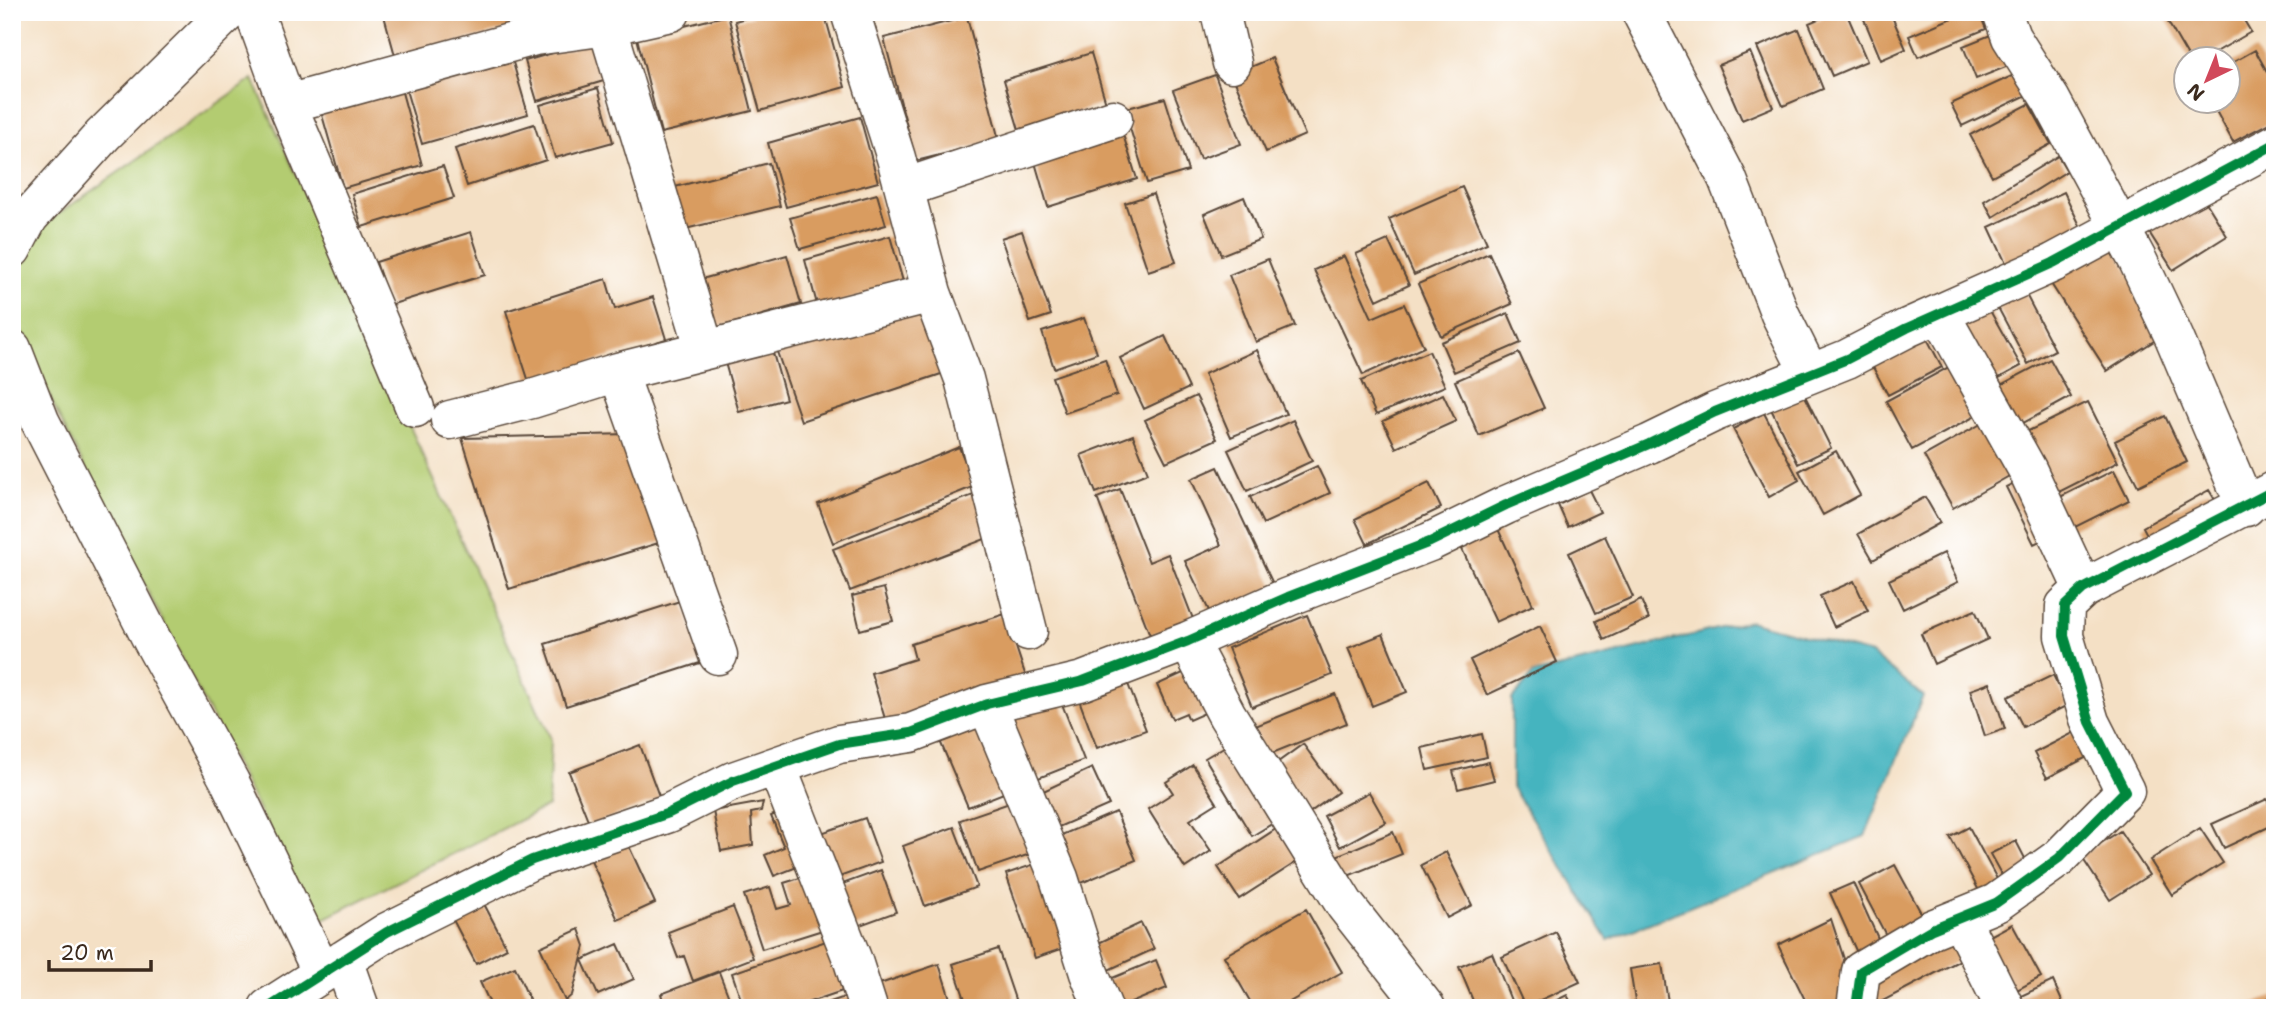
<svg xmlns="http://www.w3.org/2000/svg" width="2287" height="1020" font-family="'Shantell Sans',sans-serif">
	<style>
		.green { fill: #b3cc71; stroke: #777b48; stroke-width: 2 }
		.water { fill: #45b4bf; stroke: #406f6e; stroke-width: 2 }
		.building { fill: #d99c61 }
		.lines { fill: none; stroke-linecap: round; stroke-linejoin: round }
		.minor-casing { stroke: #574537; stroke-width: 41 }
		.minor { stroke: #fff; stroke-width: 38 }
		.cycleway-casing { stroke: #fff; stroke-width: 15 }
		.cycleway { stroke: #00873e; stroke-width: 10 }
	</style>
	<rect width="100%" height="100%" fill="#fff"/>
	<filter id="ink" filterUnits="userSpaceOnUse"><feTurbulence type="fractalNoise" baseFrequency=".0143" numOctaves="2"/><feDisplacementMap in="SourceGraphic" scale="14" xChannelSelector="R" yChannelSelector="G"/><feConvolveMatrix kernelMatrix="1 2 1 2 8 2 1 2 1" color-interpolation-filters="sRGB"/></filter>
	<filter id="wash" filterUnits="userSpaceOnUse"><feTurbulence type="fractalNoise" baseFrequency=".00686" numOctaves="4" result="noise"/><feDisplacementMap in="SourceGraphic" scale="28" xChannelSelector="R" yChannelSelector="G"/><feGaussianBlur stdDeviation="1.57" result="paint"/><feColorMatrix in="noise" values="0 0 0 0 0 0 0 0 0 0 0 0 0 0 0 0 0 1.4 0 .05"/><feComposite in="paint" operator="in"/></filter>
	<g filter="url(#wash)">
		<rect width="100%" height="100%" fill="#f4e0c5"/>
		<path class="green" d="M253,79L551,739L548,806L316,923L56,411L12,310L15,244Z"/>
		<path class="water" d="M1749,621L1871,654L1923,696L1865,836L1608,940L1512,787V699L1533,674Z"/>
		<g id="blocks">
			<path class="building" d="M383,12H566V13L396,59Z
				M767,12H824L845,87L760,111L735,21Z
				M1835,12H1846L1867,61L1832,76L1809,23Z
				M1861,12H1890L1906,49L1881,60Z
				M1966,12H1979L1986,29L1918,57L1909,36Z
				M2162,12H2239L2251,32L2202,60H2190Z
				M728,15L752,111L661,133L637,38Z
				M967,17L999,140L916,161L884,38Z
				M1799,29L1823,89L1783,106L1757,47Z
				M1998,32L2011,65L1976,79L1963,46Z
				M605,38L617,77L537,101L525,61Z
				M2255,50L2275,86V120L2233,142L2211,102H2228V65Z
				M1750,52L1773,107L1742,120L1718,65Z
				M1091,53L1106,103L1019,130L1004,80Z
				M1272,58L1305,135L1266,152L1232,75Z
				M512,59L528,114L422,144L406,90Z
				M2016,74L2027,95L1962,126L1951,104Z
				M1215,75L1241,144L1200,159L1173,90Z
				M400,85L422,165L343,188L320,108Z
				M598,88L613,142L555,158L540,105Z
				M1165,98L1188,171L1147,183L1124,109Z
				M2029,104L2051,144L1992,176L1970,135Z
				M860,117L878,182L786,207L768,143Z
				M534,124L546,160L467,186L455,149Z
				M1120,125L1137,179L1048,207L1032,152Z
				M2058,156L2067,171L1993,217L1984,201Z
				M769,163L780,206L681,230L671,188Z
				M443,166L454,198L362,227L352,194Z
				M1462,187L1487,243L1414,275L1389,219Z
				M2064,192L2086,238L2010,272L1989,227Z
				M877,194L886,225L800,249L790,218Z
				M1153,194L1176,262L1148,271L1125,203Z
				M2201,194L2227,236L2173,270L2147,229Z
				M1244,197L1261,239L1221,255L1204,214Z
				M1022,231L1051,315L1030,322L1001,238Z
				M471,232L485,275L390,305L376,262Z
				M890,236L904,285L818,308L805,260Z
				M1388,240L1409,285L1377,300L1356,254Z
				M2109,240L2168,332L2107,371L2048,279Z
				M1489,253L1512,304L1441,336L1418,284Z
				M787,255L801,304L716,328L702,279Z
				M1344,256L1372,318L1404,304L1424,347L1363,375L1314,270Z
				M1268,259L1295,326L1256,342L1229,275Z
				M606,279L615,309L653,297L666,339L529,382L506,311Z
				M2022,287L2055,350L2028,364L1995,302Z
				M918,298L944,373L801,421L775,346Z
				M1988,307L2021,366L1990,383L1958,323Z
				M1508,313L1521,343L1454,372L1441,342Z
				M1084,318L1097,353L1054,368L1042,332Z
				M1923,331L1942,367L1888,395L1869,360Z
				M1165,336L1189,388L1144,409L1120,358Z
				M771,346L786,399L739,412L724,359Z
				M1257,350L1286,414L1231,437L1204,374Z
				M1429,351L1445,386L1376,415L1361,381Z
				M1519,353L1544,408L1479,436L1455,381Z
				M1105,359L1117,395L1065,413L1052,377Z
				M2050,359L2071,397L2014,428L1993,389Z
				M1958,362L1985,411L1912,450L1886,401Z
				M1803,392L1831,448L1798,464L1770,407Z
				M1443,394L1456,421L1396,448L1383,421Z
				M1196,396L1217,439L1166,462L1145,420Z
				M2088,402L2118,462L2051,496L2020,435Z
				M1764,413L1799,480L1769,497L1733,429Z
				M2165,416L2187,462L2138,486L2115,441Z
				M1293,420L1312,461L1247,491L1228,450Z
				M1988,420L2018,471L1953,508L1924,456Z
				M630,434L665,541L509,589L462,438Z
				M1133,435L1148,473L1096,493L1081,455Z
				M959,447L975,486L833,543L818,504Z
				M1836,451L1860,495L1823,515L1799,471Z
				M1317,466L1330,493L1263,524L1250,497Z
				M1218,467L1274,586L1211,615L1185,561L1221,545L1191,479Z
				M2114,470L2129,500L2063,533L2048,503Z
				M2024,478L2052,535L2034,544L2006,487Z
				M1429,483L1441,508L1367,544L1355,519Z
				M1120,489L1149,562L1168,554L1193,619L1150,635L1097,498Z
				M1589,490L1600,512L1568,527L1558,505Z
				M2209,490L2221,510L2154,548L2143,527Z
				M976,494L993,536L850,591L833,549Z
				M1925,497L1940,523L1873,560L1858,534Z
				M1498,529L1533,605L1496,622L1461,547Z
				M1605,536L1633,597L1596,613L1569,553Z
				M1944,553L1958,582L1903,609L1889,580Z
				M1854,581L1868,611L1834,627L1820,596Z
				M884,588L893,621L860,630L852,596Z
				M683,600L703,662L566,706L545,644Z
				M1641,600L1649,619L1604,640L1596,621Z
				M1975,610L1988,639L1934,664L1921,634Z
				M1005,614L1026,677L886,722L871,673L915,659L911,644Z
				M1307,615L1332,675L1252,707L1228,648Z
				M1540,626L1557,662L1487,695L1470,660Z
				M1383,634L1407,692L1372,706L1348,648Z
				M1198,666L1216,708L1189,720L1186,713L1172,719L1157,685Z
				M2053,675L2068,705L2023,727L2008,697Z
				M1126,679L1146,730L1097,748L1078,697Z
				M1990,683L2005,729L1985,736L1970,690Z
				M1335,694L1347,723L1265,756L1253,727Z
				M1060,699L1084,760L1031,781L1007,720Z
				M987,721L1014,789L968,807L940,741Z
				M2075,732L2089,756L2047,778L2034,753Z
				M1482,734L1487,757L1427,770L1422,748Z
				M1239,738L1285,816L1252,836L1205,758Z
				M1303,744L1338,792L1309,813L1274,765Z
				M640,745L660,799L590,825L569,772Z
				M1489,762L1494,780L1458,789L1453,771Z
				M1193,765L1217,803L1190,820L1211,851L1185,868L1148,809L1173,793L1166,782Z
				M1092,768L1109,805L1054,829L1037,794Z
				M1369,792L1386,822L1340,847L1324,816Z
				M1021,799L1039,851L978,872L960,820Z
				M2267,799L2275,816V824L2224,848L2212,824Z
				M763,802L761,811L751,813L753,845L721,851L713,811Z
				M788,809L810,862L774,876L765,855L784,847L771,816Z
				M1116,812L1136,860L1072,887L1052,839Z
				M865,818L881,862L831,880L815,835Z
				M1285,823L1306,856L1239,899L1218,867Z
				M954,827L977,887L925,906L903,846Z
				M1969,827L2003,890L1984,900L1950,837Z
				M2200,828L2223,863L2172,895L2150,860Z
				M2120,831L2149,875L2110,900L2081,856Z
				M1393,832L1402,854L1338,880L1329,859Z
				M2016,841L2032,872L2007,885L1990,854Z
				M627,842L655,903L618,920L590,858Z
				M1446,852L1472,905L1447,918L1421,865Z
				M1044,861L1073,945L1035,958L1006,874Z
				M1895,865L1926,922L1889,941L1859,884Z
				M881,870L896,912L849,929L834,887Z
				M816,873L832,927L762,949L744,895L770,887L777,909L791,905L784,883Z
				M1853,883L1881,945L1858,955L1830,893Z
				M482,900L507,948L476,964L451,916Z
				M733,907L753,958L693,981L684,956L678,958L668,932Z
				M1306,909L1342,972L1279,1008H1254L1224,956Z
				M1831,919L1856,996L1832,1008H1809L1778,945Z
				M1141,923L1154,949L1104,972L1092,946Z
				M2012,924L2041,977L2006,996L1977,943Z
				M579,929L585,946L572,995L565,1001L540,947Z
				M1954,930L1968,956L1879,1003L1865,978Z
				M1556,932L1580,982L1525,1007L1502,957Z
				M829,940L845,990L792,1008H744L732,973Z
				M618,944L634,979L598,995L582,960Z
				M998,949L1018,1008H968L953,964Z
				M1492,953L1514,1008H1476L1459,967Z
				M1156,960L1167,988L1119,1008L1105,981Z
				M939,964L953,1008H881L874,986Z
				M1662,964L1669,1008H1636L1630,969Z
				M515,967L533,1008H492L480,982Z
				M719,972L733,1008H666L661,994Z
				M2053,981L2065,1008H2011L2008,1002Z
				M859,992L864,1008H817L816,1007Z
				M1567,995L1574,1008H1541Z
				M2275,996V1008H2242V1007Z"/>
		</g>
	</g>
	<g filter="url(#ink)">
		<use href="#blocks" fill-opacity="0" stroke="#574537" stroke-width="2"/>
		<g class="lines">
			<defs>
				<path id="minor" d="M254,12L287,104L535,36L608,26L671,12
					M603,12L705,350
					M850,12L896,158L932,293L964,379L1028,631
					M1220,12L1232,63
					M1641,12L1727,178L1780,314L1810,374
					M2002,12L2011,37L2051,100L2138,261L2174,337L2246,507
					M287,104L415,408
					M904,188L1113,119
					M12,249L29,217L103,135L228,12
					M1940,314L2027,469L2083,589
					M12,349L40,421L152,640L230,782L322,973
					M618,372L718,655
					M450,420L532,399L618,372L932,293
					M1188,641L1227,715L1345,905L1426,1008
					M987,704L1059,878L1089,973L1103,1008
					M777,767L853,961L868,1008
					M1960,918L2005,1008
					M343,960L360,1008
					M268,1008L387,932L532,860L669,813L733,781L839,744L911,733L987,704L1083,681L1188,641L1288,597L1430,542L1506,505L1649,444L1715,412L1847,359L1907,328L2053,263L2275,144
					M1856,1008L1861,971L1932,929L1996,903L2059,858L2125,791L2090,722L2064,636L2065,606L2083,589L2275,490"/>
			</defs>
			<use href="#minor" class="minor-casing"/>
			<use href="#minor" class="minor"/>
			<defs>
				<path id="cycleway" d="M268,1008L387,932L532,860L669,813L733,781L839,744L911,733L987,704L1083,681L1188,641L1288,597L1430,542L1506,505L1649,444L1715,412L1847,359L1907,328L2053,263L2275,144
					M1856,1008L1861,971L1932,929L1996,903L2059,858L2125,791L2090,722L2064,636L2065,606L2083,589L2275,490"/>
			</defs>
			<use href="#cycleway" class="cycleway-casing"/>
			<use href="#cycleway" class="cycleway"/>
		</g>
	</g>
	<rect width="2287" height="1020" fill="none" stroke="#fff" stroke-width="42"/>
	<g transform="translate(2207 80) rotate(223)"><circle r="33" fill="#ffffff" stroke="#b1aaa5" stroke-width="2"/>
	<path d="M0-5L12 26L0 18L-12 26Z" fill="#d1495b"/>
	<text y="-10" font-size="19" font-weight="bold" text-anchor="middle" fill="#3b2a1e">N</text>
	</g>
	<path d="M49 960v10h102v-10" fill="none" stroke="#3b2a1e" stroke-width="3.5"/>
	<text x="60" y="960" font-size="21" fill="#3b2a1e" stroke="#ffffff" stroke-width="5" paint-order="stroke">20 m</text>
</svg>
